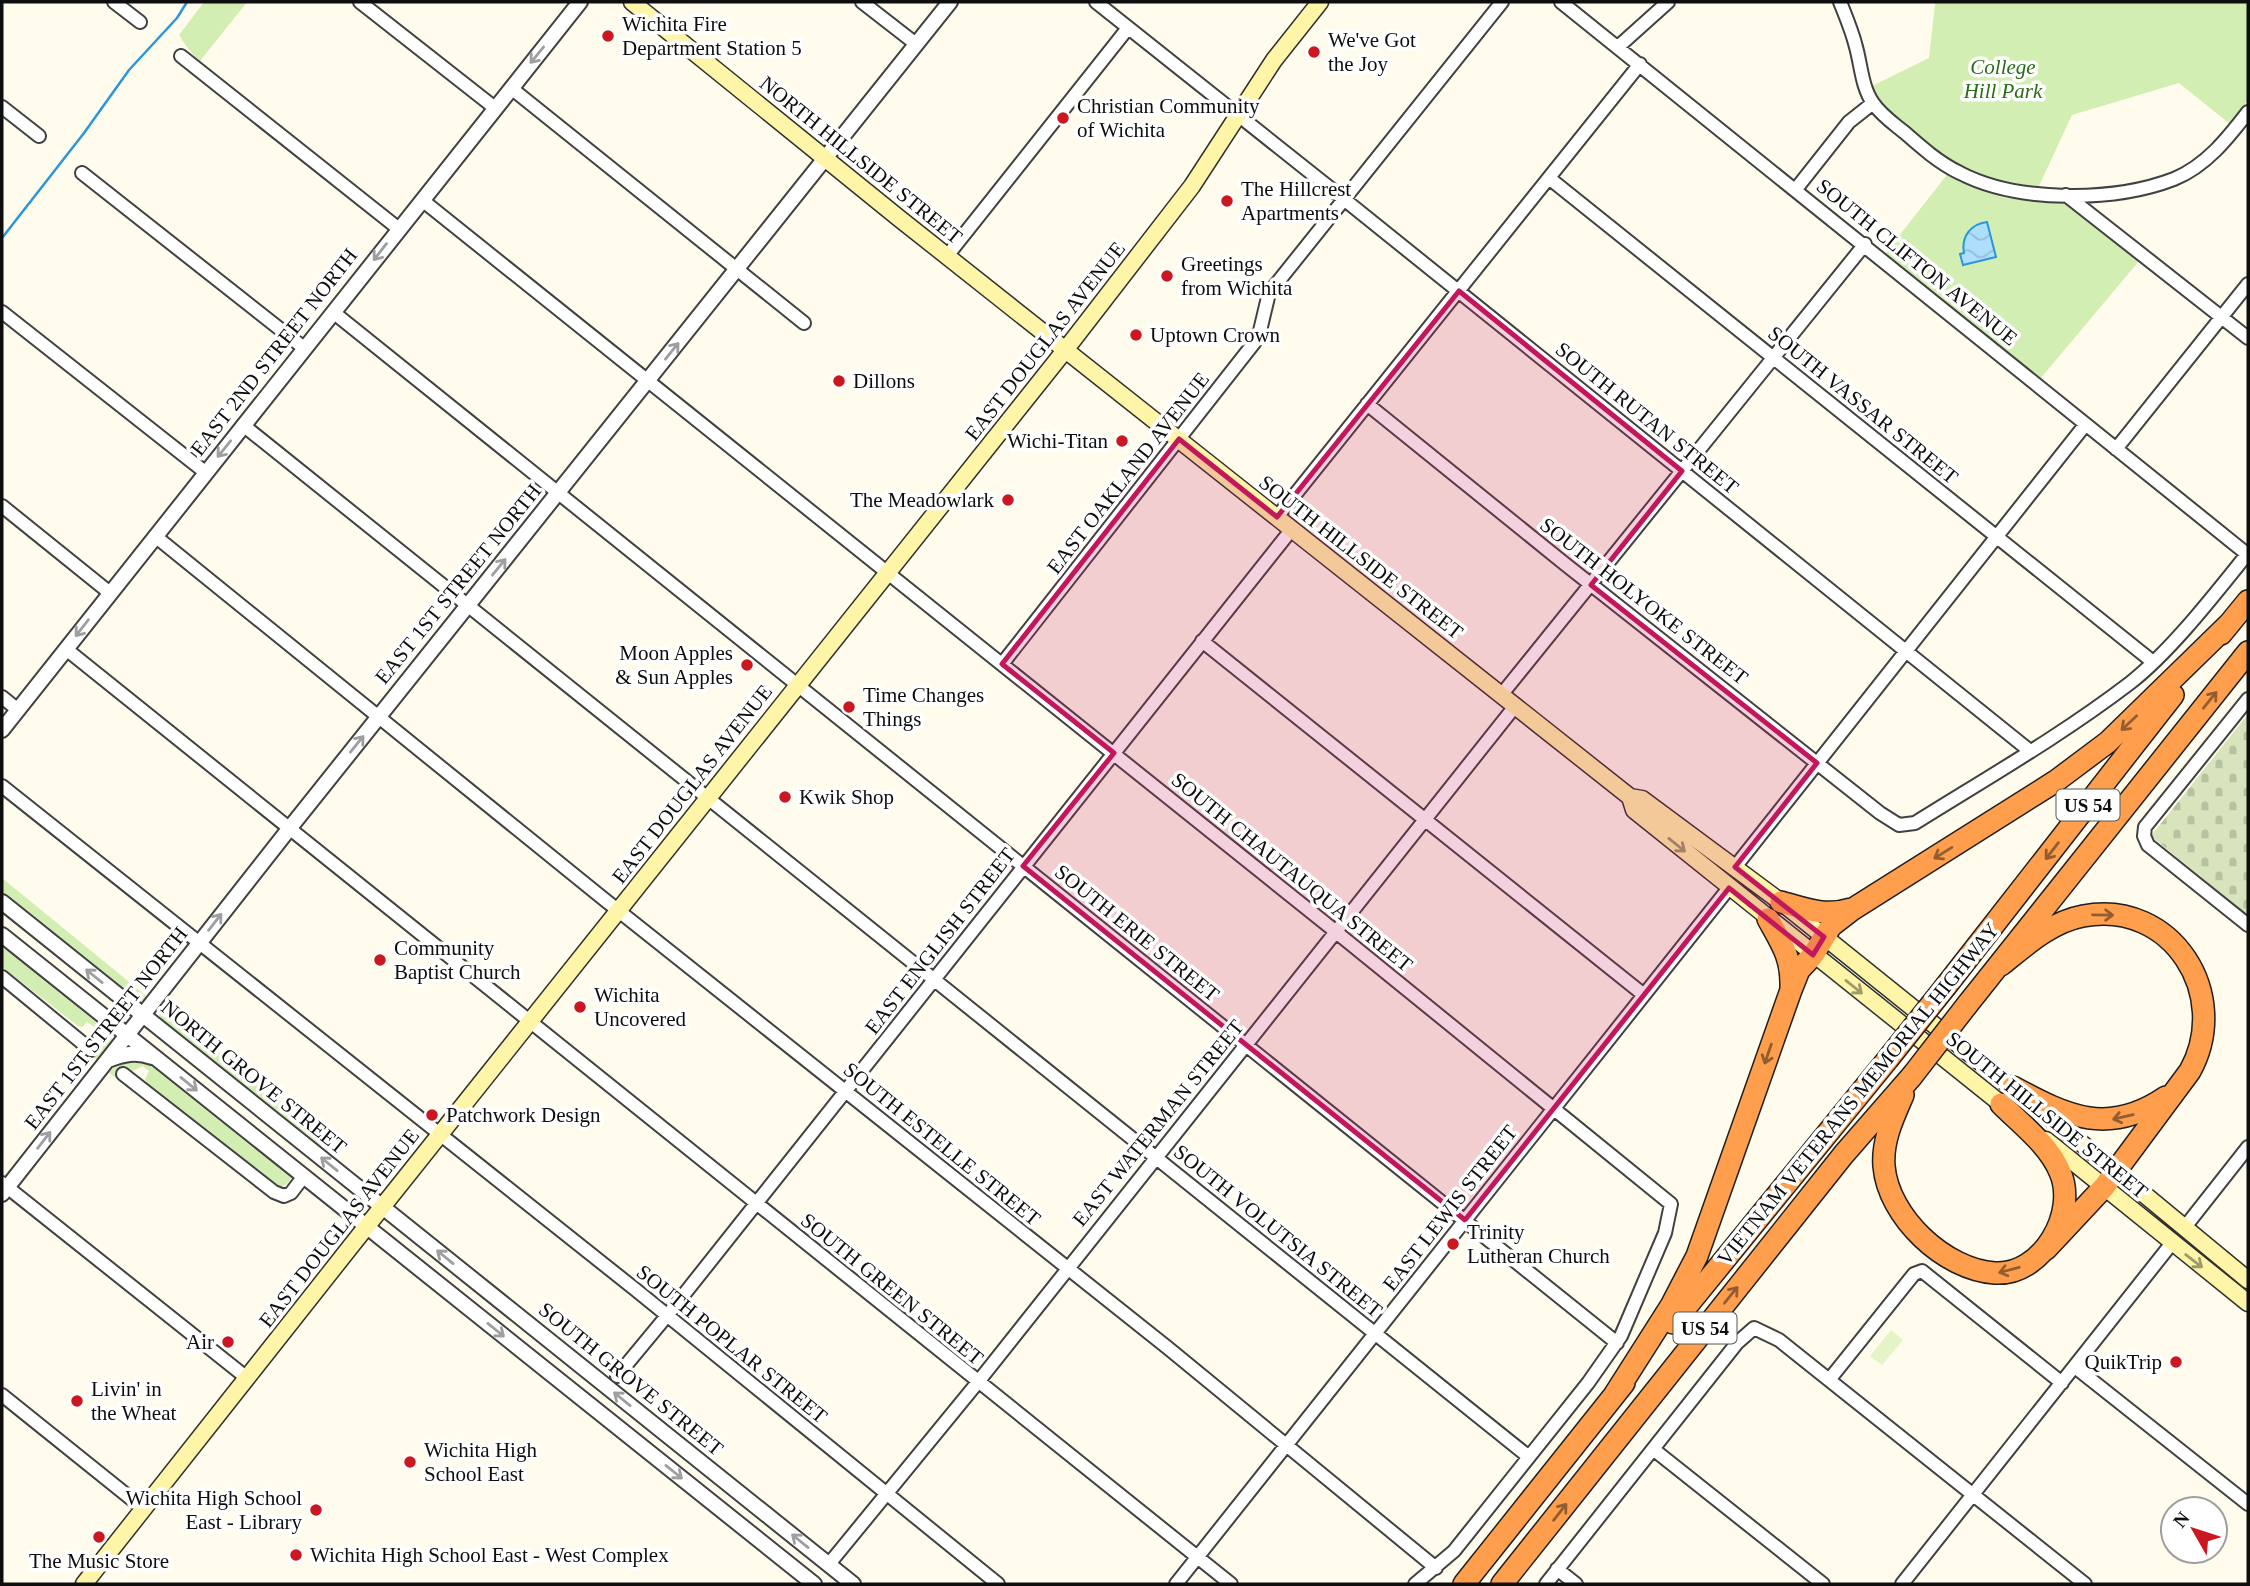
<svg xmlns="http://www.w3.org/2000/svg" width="2250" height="1586" font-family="Georgia,serif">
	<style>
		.green { fill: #d2eeb3 }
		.cemetery { fill: url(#cemetery-stones) }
		.pitch { fill: #e4f4c6 }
		.water { fill: url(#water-waves); stroke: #2d95da; stroke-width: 2 }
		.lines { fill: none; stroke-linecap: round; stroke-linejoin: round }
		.stream { stroke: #2d95da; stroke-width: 2.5 }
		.minor-casing { stroke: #414141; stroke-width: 16 }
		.tertiary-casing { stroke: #414141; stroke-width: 18 }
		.secondary-casing { stroke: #303030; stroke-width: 19 }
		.motorway-casing { stroke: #1f1f1f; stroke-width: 24 }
		.minor { stroke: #fff; stroke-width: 12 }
		.tertiary { stroke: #fff; stroke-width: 14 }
		.secondary { stroke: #fff5a9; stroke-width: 16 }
		.motorway { stroke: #ff9e4c; stroke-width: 21 }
		.motorway-bridge-casing { stroke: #1f1f1f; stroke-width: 24; stroke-linecap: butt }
		.motorway-bridge { stroke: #ff9e4c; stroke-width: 21 }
		.oneway { stroke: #9f9f9f }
		.oneway2 { stroke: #935d30 }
		.oneway3 { stroke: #9f996b }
		.marked { fill: #c2185b; fill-opacity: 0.2; stroke: #c2185b; stroke-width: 5; stroke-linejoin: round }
		.poi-dot { fill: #cb1820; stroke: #fff; stroke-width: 2.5 }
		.labels { text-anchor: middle; stroke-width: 7; stroke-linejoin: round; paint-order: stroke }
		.shield { fill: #fff; stroke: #565656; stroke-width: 2 }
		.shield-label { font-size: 19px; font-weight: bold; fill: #0e0e0e }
		.poi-label { font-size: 21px; fill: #0e0e0e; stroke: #fff; text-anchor: start }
		.park-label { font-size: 21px; font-style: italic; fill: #296c17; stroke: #fff }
		.street-label { font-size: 21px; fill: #0e0e0e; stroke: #fff }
	</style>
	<defs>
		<pattern id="cemetery-stones" width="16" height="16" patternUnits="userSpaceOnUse" patternTransform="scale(1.75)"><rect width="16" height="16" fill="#d7e4bc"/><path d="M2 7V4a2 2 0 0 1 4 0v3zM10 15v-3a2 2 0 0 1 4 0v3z" fill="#b7c2a0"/></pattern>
		<pattern id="water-waves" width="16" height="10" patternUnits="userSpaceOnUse" patternTransform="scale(1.75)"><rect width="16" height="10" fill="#addffc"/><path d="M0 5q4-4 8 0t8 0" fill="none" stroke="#94bed7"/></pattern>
	</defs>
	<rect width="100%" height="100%" fill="#fffcee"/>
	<path class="green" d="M204,2H247L200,61C194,57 183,42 179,35Z
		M1933,2H2248V100L2230,124L2179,83L2072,115L2038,188L2065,202L2139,261L2040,379L1884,255L1946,176L1948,163C1920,140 1889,119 1872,86L1929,58L1935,4Z
		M2,878L150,999L145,1003L136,1001L2,894Z
		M7,949L13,951L114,1031L110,1037L114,1040L98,1061L86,1051L94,1041L90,1037L94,1027L87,1022L82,1027L78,1026L2,967V950Z
		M161,1006L327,1138L321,1146L317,1145L162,1021L158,1012Z
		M136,1057L159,1068L285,1170L291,1178C286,1189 278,1187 270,1182L147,1083L145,1079L149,1071L143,1066L133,1071L126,1068L117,1079L109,1073L119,1060Z"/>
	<path class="cemetery" d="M2248,714V915L2151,836Z"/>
	<path class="pitch" d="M1891,1330L1903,1340L1882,1365L1870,1356Z"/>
	<path class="water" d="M1987,222L1996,257L1963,265L1960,254L1964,253C1961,236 1971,224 1987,222Z"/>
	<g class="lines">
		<path class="stream" d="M2,238L84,133L129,70L177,18L187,2"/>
		<defs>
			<path id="minor" d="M114,2L140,22
				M360,2L495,108
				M862,2L916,44
				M1096,2L1345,200L2030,751
				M1561,2L2247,554
				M1840,2C1846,17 1852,31 1856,47C1861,65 1862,88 1873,103C1881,115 1893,123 1904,132C1921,147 1939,163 1960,173C2018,203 2114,202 2174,179C2206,166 2228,138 2248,112
				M1619,46L1668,2
				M181,56L399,229
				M511,88L804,323
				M2,107L39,136
				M82,173L304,348
				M1549,178L2153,662
				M1796,189L1849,122L1873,103
				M2066,195L2248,338
				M422,200L1325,923L1671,1204L1665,1233L1621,1336L1588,1383L1454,1551L1415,1584
				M947,256L1128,28
				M2,312L205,472
				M333,312L1617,1343
				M1367,404L1565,564L1880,813L1899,825L1915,823C1987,778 2062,735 2130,683C2171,651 2215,594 2248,553
				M243,425L1529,1457
				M2116,449L2248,284
				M2,506L110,593
				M1277,517L1640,64
				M155,536L605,900L1168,1348L1436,1568
				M1202,641L1644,995
				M66,649L1231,1584
				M1002,664L1254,343L1259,335L1269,293L1502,2
				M1502,694L1865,244
				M2,697L18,710
				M2248,699L2145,827L2144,836L2148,845L2248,925
				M2,786L636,1290L998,1584
				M1735,867L2085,425
				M2,977L91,1050
				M123,1074L274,1192L284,1196L291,1193L304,1176
				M2,1183L247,1378
				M2185,1227L2248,1147
				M2075,1367L2248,1504
				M617,1376L670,1312L1292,529
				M1829,1380L1914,1274L1922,1271L2062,1383
				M2,1395L144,1509
				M1653,1449L1823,1584
				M829,1564L978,1382L1516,705
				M1557,1569L1576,1584
				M1176,1584L1729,888
				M1546,1584L1737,1343L1754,1328L1779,1340L2085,1584
				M1902,1584L2172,1243"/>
			<path id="tertiary" d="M2,730L580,2
				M2,902L853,1584
				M2,935L814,1584
				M108,1060C123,1054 136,1051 152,1057
				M2,1194L289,829L950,2"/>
			<path id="secondary" d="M632,2L900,219L1630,797L1642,799L1781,902L2116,1171L2248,1280
				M1630,797L1634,810L2010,1111
				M2046,1140L2248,1303
				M84,1584L355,1241L1066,349L1192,186L1274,60L1320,2"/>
			<path id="motorway" d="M2221,634L2248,601
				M1781,902C1805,909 1826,917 1851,909
				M1768,919C1782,944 1792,958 1791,988
				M2001,965C2026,945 2051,922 2083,916C2172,899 2232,995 2190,1071L2104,1187L2046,1249
				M1946,986L2173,695
				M1967,1005L2248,652
				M2013,1087C2068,1117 2109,1136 2166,1097
				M1903,1095C1893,1118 1882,1141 1884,1166C1888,1217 1945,1270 1995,1273C2042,1276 2078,1213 2060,1172C2049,1145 2022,1125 2001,1104
				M1673,1323L1888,1059
				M1615,1394L1671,1306L1697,1256L1791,990L1799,970L1813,955L1831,926L1853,909L2056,781L2108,742L2230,623
				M1464,1584L1624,1383
				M1502,1584L1844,1154L1912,1076"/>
		</defs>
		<use href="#minor" class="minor-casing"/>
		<use href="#tertiary" class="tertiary-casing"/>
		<use href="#secondary" class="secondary-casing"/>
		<use href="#motorway" class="motorway-casing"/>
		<use href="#minor" class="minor"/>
		<use href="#tertiary" class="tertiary"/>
		<use href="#secondary" class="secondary"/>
		<use href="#motorway" class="motorway"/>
		<defs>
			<path id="motorway-bridge" d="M1888,1059L1946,986
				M1912,1076L1967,1005"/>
		</defs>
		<use href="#motorway-bridge" class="motorway-bridge-casing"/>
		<use href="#motorway-bridge" class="motorway-bridge"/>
	</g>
	<defs><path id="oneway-shaft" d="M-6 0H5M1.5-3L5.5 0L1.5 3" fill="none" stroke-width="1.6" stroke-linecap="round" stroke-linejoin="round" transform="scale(1.75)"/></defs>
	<g class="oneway">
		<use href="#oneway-shaft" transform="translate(537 55) rotate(129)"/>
		<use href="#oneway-shaft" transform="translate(380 252) rotate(128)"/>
		<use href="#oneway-shaft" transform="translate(672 351) rotate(-51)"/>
		<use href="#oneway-shaft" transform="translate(224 449) rotate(129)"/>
		<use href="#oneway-shaft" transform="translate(499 567) rotate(-51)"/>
		<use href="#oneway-shaft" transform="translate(82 628) rotate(128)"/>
		<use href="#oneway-shaft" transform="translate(357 744) rotate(-51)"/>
		<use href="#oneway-shaft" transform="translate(215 922) rotate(-52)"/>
		<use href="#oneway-shaft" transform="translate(94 976) rotate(-141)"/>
		<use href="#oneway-shaft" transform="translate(189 1084) rotate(39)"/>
		<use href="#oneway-shaft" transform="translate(44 1140) rotate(-52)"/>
		<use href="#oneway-shaft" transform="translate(329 1164) rotate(-141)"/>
		<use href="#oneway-shaft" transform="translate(445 1257) rotate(-141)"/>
		<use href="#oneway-shaft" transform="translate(496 1330) rotate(39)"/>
		<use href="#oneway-shaft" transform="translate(622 1399) rotate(-141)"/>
		<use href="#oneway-shaft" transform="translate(674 1472) rotate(39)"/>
		<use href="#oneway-shaft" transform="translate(800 1541) rotate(-141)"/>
	</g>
	<g class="oneway2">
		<use href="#oneway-shaft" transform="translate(2210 700) rotate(-51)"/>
		<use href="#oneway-shaft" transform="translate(2129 723) rotate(137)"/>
		<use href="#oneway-shaft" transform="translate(2052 851) rotate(128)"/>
		<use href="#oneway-shaft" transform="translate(1943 853) rotate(148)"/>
		<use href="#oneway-shaft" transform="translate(2103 915) rotate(1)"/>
		<use href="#oneway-shaft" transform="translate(1768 1054) rotate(109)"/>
		<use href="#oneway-shaft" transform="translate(2123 1117) rotate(167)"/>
		<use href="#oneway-shaft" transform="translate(2009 1270) rotate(165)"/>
		<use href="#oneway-shaft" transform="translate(1731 1295) rotate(-51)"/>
		<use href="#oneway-shaft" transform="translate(1560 1512) rotate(-52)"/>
	</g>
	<g class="oneway3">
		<use href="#oneway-shaft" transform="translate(1677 845) rotate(39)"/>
		<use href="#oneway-shaft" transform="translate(1854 987) rotate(39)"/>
		<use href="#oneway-shaft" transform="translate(2194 1261) rotate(38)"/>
	</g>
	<path class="marked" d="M1459,291L1682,471L1591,585L1817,763L1735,867L1824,937L1813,955L1729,888L1465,1220L1023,866L1114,753L1002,664L1179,439L1277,517Z"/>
	<g class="poi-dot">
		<circle cx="608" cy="36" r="7"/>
		<circle cx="1314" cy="52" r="7"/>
		<circle cx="1063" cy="118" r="7"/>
		<circle cx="1227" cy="201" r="7"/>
		<circle cx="1167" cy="276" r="7"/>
		<circle cx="1136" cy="335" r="7"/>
		<circle cx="839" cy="381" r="7"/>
		<circle cx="1122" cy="441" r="7"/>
		<circle cx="1008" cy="500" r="7"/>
		<circle cx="747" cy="665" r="7"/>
		<circle cx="849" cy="707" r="7"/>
		<circle cx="785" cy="797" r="7"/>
		<circle cx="380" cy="960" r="7"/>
		<circle cx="580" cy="1007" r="7"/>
		<circle cx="432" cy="1115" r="7"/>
		<circle cx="1453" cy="1244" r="7"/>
		<circle cx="228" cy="1342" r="7"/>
		<circle cx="2176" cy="1362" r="7"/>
		<circle cx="77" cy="1401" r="7"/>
		<circle cx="410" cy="1462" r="7"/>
		<circle cx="316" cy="1510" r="7"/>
		<circle cx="99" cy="1537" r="7"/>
		<circle cx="296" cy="1555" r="7"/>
	</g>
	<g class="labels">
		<g class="shield">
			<rect x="2056.5" y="789.5" width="63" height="31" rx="5"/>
			<rect x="1673.5" y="1312.5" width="63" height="31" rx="5"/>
		</g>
		<g class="shield-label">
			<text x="2088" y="812">US 54</text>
			<text x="1705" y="1335">US 54</text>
		</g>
		<g class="poi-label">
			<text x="622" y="31">Wichita Fire<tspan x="622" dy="24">Department Station 5</tspan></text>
			<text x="1328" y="47">We've Got<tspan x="1328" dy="24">the Joy</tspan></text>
			<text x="1077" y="113">Christian Community<tspan x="1077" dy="24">of Wichita</tspan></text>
			<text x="1241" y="196">The Hillcrest<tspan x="1241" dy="24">Apartments</tspan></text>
			<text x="1181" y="271">Greetings<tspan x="1181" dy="24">from Wichita</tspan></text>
			<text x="1150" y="342">Uptown Crown</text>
			<text x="853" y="388">Dillons</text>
			<text x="1108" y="448" text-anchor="end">Wichi-Titan</text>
			<text x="994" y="507" text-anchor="end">The Meadowlark</text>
			<text x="733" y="660" text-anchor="end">Moon Apples<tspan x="733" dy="24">&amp; Sun Apples</tspan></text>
			<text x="863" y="702">Time Changes<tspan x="863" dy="24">Things</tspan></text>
			<text x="799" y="804">Kwik Shop</text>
			<text x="394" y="955">Community<tspan x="394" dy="24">Baptist Church</tspan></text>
			<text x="594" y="1002">Wichita<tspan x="594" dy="24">Uncovered</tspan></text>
			<text x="446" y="1122">Patchwork Design</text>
			<text x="1467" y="1239">Trinity<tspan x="1467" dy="24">Lutheran Church</tspan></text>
			<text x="214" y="1349" text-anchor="end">Air</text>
			<text x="2162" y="1369" text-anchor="end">QuikTrip</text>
			<text x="91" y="1396">Livin' in<tspan x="91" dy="24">the Wheat</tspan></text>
			<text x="424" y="1457">Wichita High<tspan x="424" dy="24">School East</tspan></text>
			<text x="302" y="1505" text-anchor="end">Wichita High School<tspan x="302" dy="24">East - Library</tspan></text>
			<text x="310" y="1562">Wichita High School East - West Complex</text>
			<text x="99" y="1568" text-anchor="middle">The Music Store</text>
		</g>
		<g class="park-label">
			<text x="2003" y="74">College<tspan x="2003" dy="24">Hill Park</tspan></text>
		</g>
		<g class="street-label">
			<text transform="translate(861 160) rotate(39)" y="7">NORTH HILLSIDE STREET</text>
			<text transform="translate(1917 262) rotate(39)" y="7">SOUTH CLIFTON AVENUE</text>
			<text transform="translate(1045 341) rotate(-52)" y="7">EAST DOUGLAS AVENUE</text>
			<text transform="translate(274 352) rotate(-52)" y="7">EAST 2ND STREET NORTH</text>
			<text transform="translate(1863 405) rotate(39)" y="7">SOUTH VASSAR STREET</text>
			<text transform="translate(1647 418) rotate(39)" y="7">SOUTH RUTAN STREET</text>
			<text transform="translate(1128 473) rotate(-52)" y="7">EAST OAKLAND AVENUE</text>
			<text transform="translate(1361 557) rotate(38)" y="7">SOUTH HILLSIDE STREET</text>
			<text transform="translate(458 584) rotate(-51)" y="7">EAST 1ST STREET NORTH</text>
			<text transform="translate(1644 601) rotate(38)" y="7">SOUTH HOLYOKE STREET</text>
			<text transform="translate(692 784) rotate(-52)" y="7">EAST DOUGLAS AVENUE</text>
			<text transform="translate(1292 872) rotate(39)" y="7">SOUTH CHAUTAUQUA STREET</text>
			<text transform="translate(1137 933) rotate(39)" y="7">SOUTH ERIE STREET</text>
			<text transform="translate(940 941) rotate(-52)" y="7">EAST ENGLISH STREET</text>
			<text transform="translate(106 1028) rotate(-52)" y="7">EAST 1ST STREET NORTH</text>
			<text transform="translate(254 1077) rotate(39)" y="7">NORTH GROVE STREET</text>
			<text transform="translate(1858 1094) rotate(-51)" y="7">VIETNAM VETERANS MEMORIAL HIGHWAY</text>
			<text transform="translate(2047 1115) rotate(39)" y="7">SOUTH HILLSIDE STREET</text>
			<text transform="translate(1158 1123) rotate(-51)" y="7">EAST WATERMAN STREET</text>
			<text transform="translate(942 1144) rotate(39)" y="7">SOUTH ESTELLE STREET</text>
			<text transform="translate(1450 1208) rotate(-52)" y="7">EAST LEWIS STREET</text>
			<text transform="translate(339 1228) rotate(-52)" y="7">EAST DOUGLAS AVENUE</text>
			<text transform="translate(1278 1231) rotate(39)" y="7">SOUTH VOLUTSIA STREET</text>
			<text transform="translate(892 1289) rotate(39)" y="7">SOUTH GREEN STREET</text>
			<text transform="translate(732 1344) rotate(39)" y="7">SOUTH POPLAR STREET</text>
			<text transform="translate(631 1379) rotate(39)" y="7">SOUTH GROVE STREET</text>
		</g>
	</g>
	<rect width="2250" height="1586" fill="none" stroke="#0e0e0e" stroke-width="7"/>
	<g transform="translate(2194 1530) rotate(309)"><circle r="33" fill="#ffffff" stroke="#9f9f9f" stroke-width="2"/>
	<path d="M0-5L12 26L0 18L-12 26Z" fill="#cb1820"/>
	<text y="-10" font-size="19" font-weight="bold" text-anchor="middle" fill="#0e0e0e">N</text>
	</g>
</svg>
